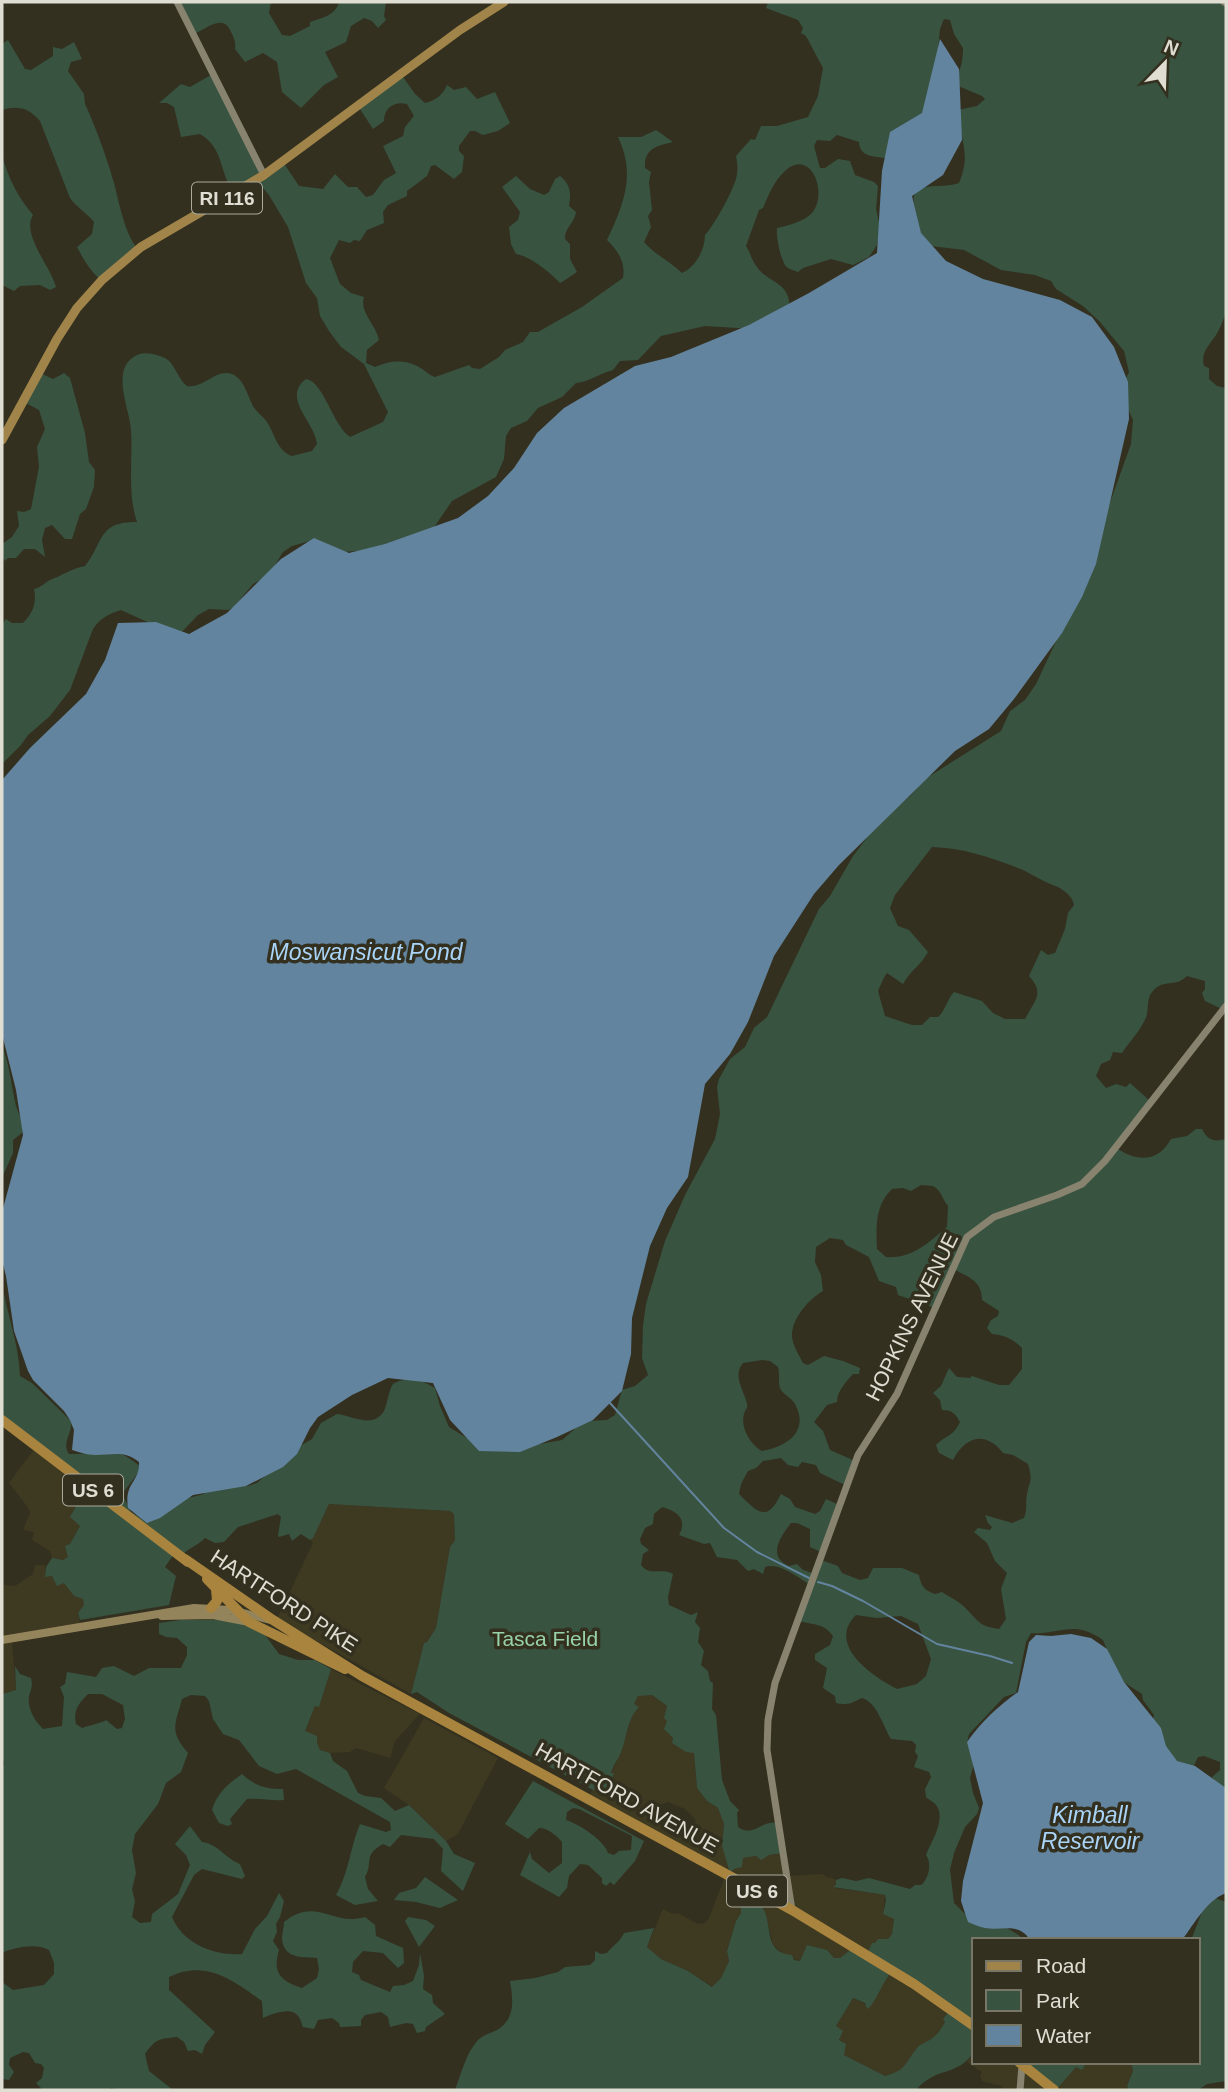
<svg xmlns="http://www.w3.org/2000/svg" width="1228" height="2092" font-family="Arial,sans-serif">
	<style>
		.built { fill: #3e3921; fill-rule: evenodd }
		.green { fill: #395341; fill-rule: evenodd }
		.water { fill: #63849e }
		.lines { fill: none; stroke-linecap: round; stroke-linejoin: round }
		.stream { stroke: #63849e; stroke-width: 2 }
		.tertiary { stroke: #87836f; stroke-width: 7 }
		.secondary { stroke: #93845c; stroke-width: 8 }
		.primary { stroke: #a0844a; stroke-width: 9 }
		.trunk { stroke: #a8843e; stroke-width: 10 }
		.labels { text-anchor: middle; stroke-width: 7; stroke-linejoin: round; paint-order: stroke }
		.shield { fill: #33301f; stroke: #acaa9d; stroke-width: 2 }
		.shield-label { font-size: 19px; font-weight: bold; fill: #e0ded3 }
		.street-label { font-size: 21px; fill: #e0ded3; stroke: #33301f }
		.park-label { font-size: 21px; fill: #97d2a9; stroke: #33301f }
		.water-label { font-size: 23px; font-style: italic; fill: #a9d4f7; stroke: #33301f }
	</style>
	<rect width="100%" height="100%" fill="#33301f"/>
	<path class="built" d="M35,1448L89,1488L83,1497L80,1526L70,1544L68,1557L63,1560L52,1558L50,1551L32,1540L34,1532L23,1530L30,1513L29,1509L9,1483Z
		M329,1504L450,1511L454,1514L455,1540L450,1547L436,1628L427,1642L424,1643L411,1694L277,1619L313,1543L310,1539Z
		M35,1565H45V1576H52L66,1584L74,1596L83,1598L85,1605L78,1613L81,1628L12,1642L16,1690L2,1694V1580L4,1585L15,1586L33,1574Z
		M331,1669L420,1714L395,1741L390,1758L356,1748L350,1752L330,1753L320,1750L305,1731L315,1706H319Z
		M638,1695H652L667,1706L665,1718L667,1721L666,1731L673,1738L672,1743L694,1753L697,1788L707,1801L718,1808L724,1824L722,1846L731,1872L743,1858L756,1856L761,1859L769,1855L784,1853L789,1876L823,1874L828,1878L830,1877L836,1880L837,1883L835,1888L885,1895L883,1914L894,1918L892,1934L888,1939L875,1943L867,1954L854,1947L840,1958H834L808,1946L800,1961L784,1955L773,1945L766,1916L741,1899V1913L736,1921L727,1951L729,1961L721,1978L713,1987L688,1971L661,1959L647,1947L663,1909L673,1914L678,1913L698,1924L705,1923L709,1918L725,1877L586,1800L593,1790L609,1788L612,1770L619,1757L632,1715L638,1707L634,1705ZM668,1802L685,1809L696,1820L693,1825L680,1827L656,1813L657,1806Z
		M424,1718L498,1758L458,1834L446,1841L409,1805L384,1788Z
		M893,1969L951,2009L942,2028L933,2038L917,2048L905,2066L898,2072L884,2076L844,2055L836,2026L853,1998L865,2004L867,2008Z
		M974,2052V2062H1020L1078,2067L1082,2069L1087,2062H1131L1133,2071L1127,2086L1129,2090H1002V2086L982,2081L980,2076L982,2072L967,2062Z"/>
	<path class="green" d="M176,2H271L269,13L282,35L290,36L310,26V22C322,18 336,15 339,2H386L384,16L386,20L378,28L372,21L364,18L351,26L346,42L325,52L338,77L324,85L301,108L282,92L277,62L263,53L245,62L235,49C236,42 234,38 231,32C223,12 205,30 192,35Z
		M768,2H1226V313C1223,320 1220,329 1216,335C1210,344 1200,353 1204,366L1209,368V379L1217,386L1226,388V1011L1205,1001L1202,993L1205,989V981L1187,976C1176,987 1166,980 1156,988C1146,996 1149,1004 1147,1014C1144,1027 1129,1042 1122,1053L1113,1052L1110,1060L1101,1064L1096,1076L1106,1088L1116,1084L1126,1087L1130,1083L1150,1101L1115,1147C1136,1162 1158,1163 1171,1139L1187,1136L1196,1129H1202C1208,1141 1214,1142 1226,1139V1794L1212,1777L1220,1770V1762L1204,1756L1198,1757L1189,1776L1180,1772L1152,1722L1154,1715L1143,1700L1142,1694L1119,1679L1103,1640C1073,1619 1061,1635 1031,1633L1026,1642L1016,1693L1004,1697L969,1734L967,1743L972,1744L976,1757L970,1778L973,1793L979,1808L977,1814L965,1827L954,1853L950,1870L954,1903L971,1920L1004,1926L1020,1936L1022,1940H974V2052C956,2078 938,2065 916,2090H455C461,2074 466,2053 478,2040C483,2035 491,2033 497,2030C516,2018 513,2000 510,1981L535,1978L558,1972L565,1967L590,1965L595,1960V1951L601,1954L607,1953C613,1945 620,1942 624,1933L654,1928L647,1947L661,1959L688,1971L712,1987L721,1978L729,1961L727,1951L736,1921L741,1913V1899L745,1892C751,1896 758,1901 762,1907C774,1924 762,1953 792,1955L794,1960L800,1961L807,1945L827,1950L834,1958H840L854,1947L867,1954L872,1943H875L878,1939H888L892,1934L894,1919L883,1914L886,1900L885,1895L833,1887L836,1885V1880L842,1878L856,1881L869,1878L910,1889L915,1885H921C929,1879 932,1863 926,1855C932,1840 944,1823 938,1808C936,1803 929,1800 926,1797L925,1789L931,1777L929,1772L914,1767L918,1756L915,1752L916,1745L912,1741L891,1739C883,1726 877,1702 862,1698C851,1703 848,1706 836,1703L835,1696L823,1688L827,1668L815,1660V1654L830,1645L833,1636C824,1623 813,1625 799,1621L811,1585C798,1578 780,1562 765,1567L763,1574L754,1569L748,1571L737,1560L717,1557L710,1543L704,1544L679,1535C688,1519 677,1511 662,1507L654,1514L653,1524L645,1528L640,1539L641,1544L649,1550L643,1554L641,1565C650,1577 661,1567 673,1574L668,1597L669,1605L691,1615L698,1612L695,1622L700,1628L698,1642L704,1651L701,1665L708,1671L710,1681L713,1683L712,1709L716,1715L722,1780L730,1801L739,1810L737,1813L738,1827C749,1835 756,1828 766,1824C770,1822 774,1823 778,1822L784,1853L769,1855L761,1860L756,1856L743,1858L742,1867L734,1869L730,1873L722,1846L724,1824L718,1808L707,1801L697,1788L694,1753L686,1752L672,1743L673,1738L664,1729L667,1721L664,1718L667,1706L652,1695L638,1696L634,1704L639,1707C626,1720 627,1741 619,1757C616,1762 613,1766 611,1773H614L609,1788L593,1790L449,1713L417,1692L411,1694L424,1643L427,1642L436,1628L450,1547L455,1540L454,1514L450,1511L329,1504L313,1538L310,1540L301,1534L292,1541L289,1534L279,1537L278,1535L281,1517L278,1514L238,1527L224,1542L215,1543L205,1538C197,1547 188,1547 181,1557L174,1554L165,1567L176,1576L169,1605L80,1620L78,1613L84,1605L83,1599L74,1596L64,1583L57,1586L52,1576L45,1577L46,1567L52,1558L63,1560L68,1557L65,1546L70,1544L80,1526L70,1517L80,1499L89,1488L2,1422V1284C7,1314 19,1344 20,1376L32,1383L71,1421C73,1433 61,1443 69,1454C104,1455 111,1441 142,1468L122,1494L131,1512L147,1521L173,1502L204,1494L211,1486H248L257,1483L300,1446L312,1439L321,1423L337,1414C353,1416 373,1429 384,1411C388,1402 388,1392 393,1384C408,1375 421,1380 435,1388L440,1406L449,1427L480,1446L534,1445L562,1440L577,1427L589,1421L607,1420L615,1415L622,1390L635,1386L648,1375L642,1358L643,1326L646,1304L665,1241L685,1195L715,1139L720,1114L717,1087L719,1079L730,1059L745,1047L754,1028L767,1017L819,909L830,896L853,856L883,817L910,796L925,779L1001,731L1010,711L1025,700L1036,684L1074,603L1131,444L1133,420L1120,391L1129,372L1124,351L1100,322L1083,306L1056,289L1051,281L1035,275L1001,270L964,250L923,245C921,236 919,227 917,218C915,205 907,191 926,187C937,185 948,187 959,183C972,153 959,138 958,110L977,106L985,99L982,96L951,83C961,73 963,61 963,48L954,34L950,20L944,19L940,29L933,99L905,141L884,158C873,156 860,157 859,142L837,135L830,141L817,140L814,146L820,168H825L838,159L850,161L855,175L874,182L878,186L876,209L880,227L877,245L869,257L853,265L831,259L803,268L798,272C793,270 786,269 784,263C780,255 776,237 777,228C787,226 805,221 812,213C829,192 810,147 785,171C774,181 769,194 763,208L759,210L746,246C750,252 752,261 757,267C767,282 791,283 789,306L754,329L705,326L661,336L638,360L620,361L613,370C600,373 589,382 576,383L562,397L538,408L527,421L511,428L506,436L504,459L496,477L452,501L428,536L385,555L355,551L335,553L317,539L292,546L283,552L269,575L253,584L234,607L228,610L209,609L198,615L178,636L121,610C109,614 100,618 93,629L70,690L50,716L28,735L21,745L2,764V624L6,619L12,623H23C33,613 37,602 34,589C42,587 44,583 50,580C61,576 73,568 85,566C105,541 97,522 137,522C127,493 133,461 131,430C130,409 109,368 137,355C146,351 160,355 168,360C176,367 178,379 187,386C203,389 216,368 232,374C244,379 248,396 253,406C256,412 263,416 267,422C275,434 277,451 292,456L312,451L317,444C315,422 281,398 306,379C324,382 332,424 350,437L383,422L388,412L364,364L341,347L329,331L320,316L317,298L306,283L288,227L269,195L256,180L234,194C219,172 224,148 200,134L181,137L174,107L167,103H159L181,84L190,87L211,75L264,174L283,162L299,186L323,189L335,174L348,187H357L366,197L373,195L384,180L396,173L383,146L403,136L405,127L414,116L407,104C394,101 384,108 384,121L373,129L358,106L401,74L415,94L425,103C435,101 444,94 447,85L454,90L466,87L477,99L495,92L510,123L498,131L483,135L475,131H470L459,146V151L464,156L462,172L454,179L435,165L431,166L427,176L407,191V196L388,205L383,212L384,223L367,230L360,241L354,240L350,243L339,240L330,258L340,284L351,293L364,297C359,312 376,325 379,340L367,350L366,363L375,367C392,359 410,359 425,371C429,374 431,376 435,377L469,365L472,368L480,369L499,357L505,350L523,342L530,332H538L582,307L623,278C626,261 617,250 607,240C624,203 636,175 618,137H641L656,130L673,142C657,146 644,148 645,168L651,172L649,182L652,210L648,216L651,227L644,242C655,255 670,261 682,273C696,267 705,249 705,235C714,226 736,186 737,174C738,168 737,161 736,156L751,139L755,140L761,126H777L808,117L818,96L823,68L806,36L801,33L803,28L798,20L766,8ZM932,847C963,848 994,858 1023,870C1035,876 1046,883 1058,887C1066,892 1072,896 1074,905L1068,913L1065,929L1055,953L1048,955L1041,950L1029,976C1045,994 1035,999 1025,1019H1005L993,1013L982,1001L954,992C947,999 946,1010 938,1017H930L922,1025H912L885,1016L878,991C881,985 883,978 887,973L903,984C910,971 921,965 928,952L909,930L898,926L890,908L895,895ZM921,1185L933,1186C942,1191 942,1199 948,1206L947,1227C928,1243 912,1259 886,1257L877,1249C876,1227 875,1205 892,1189L903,1188L911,1191ZM830,1238L843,1240L846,1245L869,1257L879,1281L896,1287L898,1295L935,1308L953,1269C969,1277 982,1281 982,1300L999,1311L998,1316L991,1320L987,1328L992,1334C1004,1335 1013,1339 1022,1348V1369L1009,1385H999L972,1376L970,1378L957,1377L949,1368L941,1386L933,1393L940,1400L942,1410C952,1410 955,1413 960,1422C953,1437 946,1435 936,1445L939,1453L953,1460C965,1437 985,1430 1003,1453L1013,1455L1028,1464C1033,1482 1030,1479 1027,1494C1025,1503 1028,1508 1024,1518L1012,1523L985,1515L988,1523L992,1527L990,1530L978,1528L974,1532L987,1543L995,1561L1007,1573L1001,1589L1006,1619L999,1629C975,1626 977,1617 961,1604C955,1599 949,1597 942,1592L935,1594C924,1590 921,1586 919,1575L902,1568H873L868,1578L860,1580L842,1573L838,1566L821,1560L815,1574L803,1570L797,1564L789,1566C767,1556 780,1537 791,1523H797L810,1529V1547L823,1553L839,1505L826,1499L820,1511L815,1514L795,1507L790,1499L781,1494C767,1523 758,1513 739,1494L741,1484L748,1471L756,1468L763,1461L781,1458L788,1465L798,1467L802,1462L816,1465L820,1473L845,1485L855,1461L830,1450L823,1431L814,1422L827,1405L837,1402C837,1391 846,1382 853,1374H859L860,1368L843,1361L824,1356L808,1365L803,1363C799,1355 793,1346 792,1337C791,1319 809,1299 823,1291L821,1275L815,1262L816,1247ZM762,1360L770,1361L778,1367C780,1374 778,1382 780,1388C783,1395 791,1397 795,1404C810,1432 786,1447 762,1451C751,1445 740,1428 744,1414C746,1407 748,1410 747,1404C744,1390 732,1376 743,1363ZM856,1615L877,1618L901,1616L918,1624L931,1659L926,1676L917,1684L897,1689C872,1676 826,1645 856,1615ZM893,1970L951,2009L943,2019L945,2022C942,2028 937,2035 931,2039C927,2042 920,2044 917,2048C904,2064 907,2070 885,2076L844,2055L846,2044L839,2040L843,2031L836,2026L853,1998L865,2003L867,2009L870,2007C879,1995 883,1981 893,1970Z
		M8,40L25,69L31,70L53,56V47L62,49L74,42L82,59L71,62L68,71L84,94L85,104C95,125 108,161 114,183C119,202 125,235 138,249L101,280C90,271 84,260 77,247L92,234L94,222C86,212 77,208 70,198L40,121C29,108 18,105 2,110V44Z
		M2,155C8,177 17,196 33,215C21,234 51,267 56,287L50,290L40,285L20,286L14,291L2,285Z
		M516,176L530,189L544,195L549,192L555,179L560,176C571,185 571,193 569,206L576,212C575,222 564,229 565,239L570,244V259L577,272L562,282L560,283C551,273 530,256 516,254L511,244L509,227L518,220L520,212L502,187Z
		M40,373L53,379L64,373L70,378L85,433L89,462L95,470L94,487L86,509L80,514L72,539H65L52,525L45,528L42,540L45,557L35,549H24L16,558H8L5,561L2,556V544L12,537L19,526L17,511L24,512L31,509L39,467L37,447L45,429L39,410L24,402Z
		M2,1046C10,1065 11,1085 16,1106C19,1116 25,1122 22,1133L13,1140V1153L2,1178Z
		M181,1620H220L241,1624L263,1632L279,1654L298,1660H315L331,1669L319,1707L315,1706L305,1731L317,1736V1743L320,1750L330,1753L333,1761L347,1771L358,1793L365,1796L381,1798L395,1811L409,1805L446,1841L454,1854L475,1863L463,1891L441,1871L443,1849L434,1839L401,1835L390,1847L383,1844C362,1856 374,1862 365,1877L368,1889L378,1901L355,1905L336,1895C349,1873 350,1847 360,1824L386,1832L391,1830L390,1822L296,1769L277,1774L259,1766L239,1740L223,1734L213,1719L209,1701L205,1696L191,1695L182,1699C175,1725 169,1731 188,1753L181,1772L166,1783L158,1804L135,1834L132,1850L136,1873L132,1889L135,1901L132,1917L140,1923L151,1922L152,1914L178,1894L190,1865L186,1855L175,1844L190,1826L202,1842C218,1844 225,1858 240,1864L245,1876L242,1879L202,1869L194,1875L172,1917C183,1944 215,1956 242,1954L255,1929L267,1916L279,1893L284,1901L280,1917L276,1924L277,1932L273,1941L279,1950C272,1973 281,1981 302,1988L317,1978L319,1969L317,1958C302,1957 283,1959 282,1938C282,1933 284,1928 284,1922C317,1896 332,1927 365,1917L375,1925L376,1936L403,1948L404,1963L398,1968L383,1953L363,1951L353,1962L352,1972L359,1975L361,1980L390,1992L393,1986L404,1985L413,1981L419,1965L420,1953L424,1976L423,1989L432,1995L433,2003L445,2014L426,2027L425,2031L417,2033L413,2024L406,2023L390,2027L388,2017L381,2012L365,2015L361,2020V2026L340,2027L339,2023L332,2018L318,2020L314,2029L303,2027C301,2023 301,2019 298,2016C291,2006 271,2014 263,2018L262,2001C233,1980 205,1959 169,1977V1990L215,2032L205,2045L202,2054L195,2050L188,2051L184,2042L177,2037C160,2039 156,2038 145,2054L149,2071L173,2090H119L111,2088L107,2090H43L36,2083L42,2078L44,2068L41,2064L35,2063L29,2053L23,2052L10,2058L9,2065L14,2072L9,2080L2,2079V1982L13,1990L44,1985L54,1974V1963L49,1950C35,1943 15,1947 2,1953V1772L4,1762L2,1758V1694L16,1690L15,1666L20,1674L31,1678C33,1686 31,1689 29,1696C27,1709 35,1721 43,1729L62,1726L64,1697L60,1687L65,1684L67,1672L96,1677L102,1668L114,1666L134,1676L149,1668H181L187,1655V1647L177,1638L166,1637L159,1634V1623ZM88,1694H102L123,1705L125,1719L122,1728L117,1729L106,1720C104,1722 85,1727 82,1728L76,1724C73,1710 79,1703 88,1694Z
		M242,1774C255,1786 266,1789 283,1789L284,1800C271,1801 260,1798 247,1799L230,1819L232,1824L228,1826L219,1823L212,1810C217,1793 228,1784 242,1774Z
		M533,1781L644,1841L635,1861L614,1885L610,1882L606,1886L602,1883V1878L588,1865L580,1864L569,1876L567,1888L559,1897L520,1875L530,1852L532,1859L549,1873L562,1863V1842C557,1836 548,1828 539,1828L528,1839L505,1824ZM573,1808L579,1809L632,1836L631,1850L619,1851L614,1855L608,1853C604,1840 579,1824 566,1820L567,1812Z
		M425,1877L458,1900L440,1908L416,1902L394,1900L399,1893L416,1888Z
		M1215,1898L1226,1902V2081L1207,2084L1198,2090H1129L1127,2086L1133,2071L1131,2062H1198V1940H1191L1202,1912Z
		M408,1917L426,1920L435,1926L419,1947L405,1921Z
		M1020,2062H1087L1082,2070L1076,2067L1056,2090Z"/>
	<path class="water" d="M940,39L959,69L962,140L943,175L912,196L921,233L946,261L983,279L1060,300L1092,317L1114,347L1128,382L1129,419L1096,564L1082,597L1062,633L1014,699L989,729L955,751L839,865L814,894L774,956L748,1022L730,1054L705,1084L688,1177L667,1208L650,1246L632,1318L631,1354L622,1391L593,1420L557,1437L520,1452L479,1451L450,1420L433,1383L388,1378L352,1395L318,1417L310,1428L297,1454L283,1467L246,1486L193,1495L160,1518L147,1523L128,1508C124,1482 140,1483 139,1462C124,1450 113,1455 95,1455C87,1455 79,1452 72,1450L74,1430L70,1420L64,1411L33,1380L28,1371L14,1331L6,1276L2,1260V1212L23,1135L16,1090L2,1034V780L30,748L86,694L105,660L118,623L156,622L189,634L227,613L281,559L314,538L349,553L385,544L458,518L488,496L514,468L537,433L564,408L635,366L671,357L749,325L809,293L877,253L882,171L890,132L922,113Z
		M1071,1634L1091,1638L1107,1649L1124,1682L1161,1728L1166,1746L1177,1761L1195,1766L1226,1788V1893C1206,1901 1195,1923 1182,1940H1030C1019,1922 1002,1931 985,1928C980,1927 973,1924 968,1922L961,1901L963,1881L983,1803L967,1742C982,1721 997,1707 1018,1692L1029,1642L1036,1635L1051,1636Z"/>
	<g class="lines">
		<path class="stream" d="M610,1403L724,1528L757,1552L809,1578
			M818,1582L832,1586L863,1601L937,1644L990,1656L1012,1663"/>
		<path class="tertiary" d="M177,2L264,175
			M1224,2L1226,3
			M792,1910L767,1750L768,1720L775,1683L858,1455L897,1394L967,1237L994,1217L1057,1195L1082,1184L1105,1161L1226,1006
			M1020,2090L1022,2065"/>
		<path class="secondary" d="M162,1616L213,1615L249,1622
			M2,1640L194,1608L231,1610L271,1620"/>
		<path class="primary" d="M2,440L57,339L77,308L102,280L141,247L264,175L460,30L504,2"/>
		<path class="trunk" d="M2,1420L188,1562
			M185,1559L273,1620L362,1676L792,1910L914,1984L974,2026
			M207,1579L249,1622L345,1669
			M211,1608L217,1601L216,1589
			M1019,2062L1054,2090"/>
	</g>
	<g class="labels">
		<g class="shield">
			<rect x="192" y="182.5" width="70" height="31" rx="5"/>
			<rect x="63" y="1474.5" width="60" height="31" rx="5"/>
			<rect x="727" y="1875.5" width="60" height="31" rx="5"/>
		</g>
		<g class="shield-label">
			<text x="227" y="205">RI 116</text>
			<text x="93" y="1497">US 6</text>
			<text x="757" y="1898">US 6</text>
		</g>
		<g class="street-label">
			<text transform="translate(912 1317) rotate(-64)" y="7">HOPKINS AVENUE</text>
			<text transform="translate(284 1601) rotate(33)" y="7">HARTFORD PIKE</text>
			<text transform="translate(627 1798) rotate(29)" y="7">HARTFORD AVENUE</text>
		</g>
		<g class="park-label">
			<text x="545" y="1646">Tasca Field</text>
		</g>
		<g class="water-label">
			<text x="366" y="960">Moswansicut Pond</text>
			<text x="1090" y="1823">Kimball<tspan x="1090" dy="26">Reservoir</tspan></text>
		</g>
	</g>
	<rect width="1228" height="2092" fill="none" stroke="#e0ded3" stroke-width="7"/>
	<rect x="972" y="1938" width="228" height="126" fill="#33301f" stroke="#787667" stroke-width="2"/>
	<rect x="986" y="1961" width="35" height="10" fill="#a0844a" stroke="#787667" stroke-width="2"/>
	<text x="1036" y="1973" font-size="21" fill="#e0ded3">Road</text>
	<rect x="986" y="1990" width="35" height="21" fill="#395341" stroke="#787667" stroke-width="2"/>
	<text x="1036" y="2008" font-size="21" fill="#e0ded3">Park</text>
	<rect x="986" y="2025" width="35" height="21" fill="#63849e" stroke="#787667" stroke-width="2"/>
	<text x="1036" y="2043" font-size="21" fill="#e0ded3">Water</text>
	<g transform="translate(1165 63) rotate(23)" stroke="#33301f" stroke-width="5" paint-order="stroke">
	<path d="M0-5L12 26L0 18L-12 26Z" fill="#e0ded3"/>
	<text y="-10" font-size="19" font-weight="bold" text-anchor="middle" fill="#e0ded3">N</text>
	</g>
</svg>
